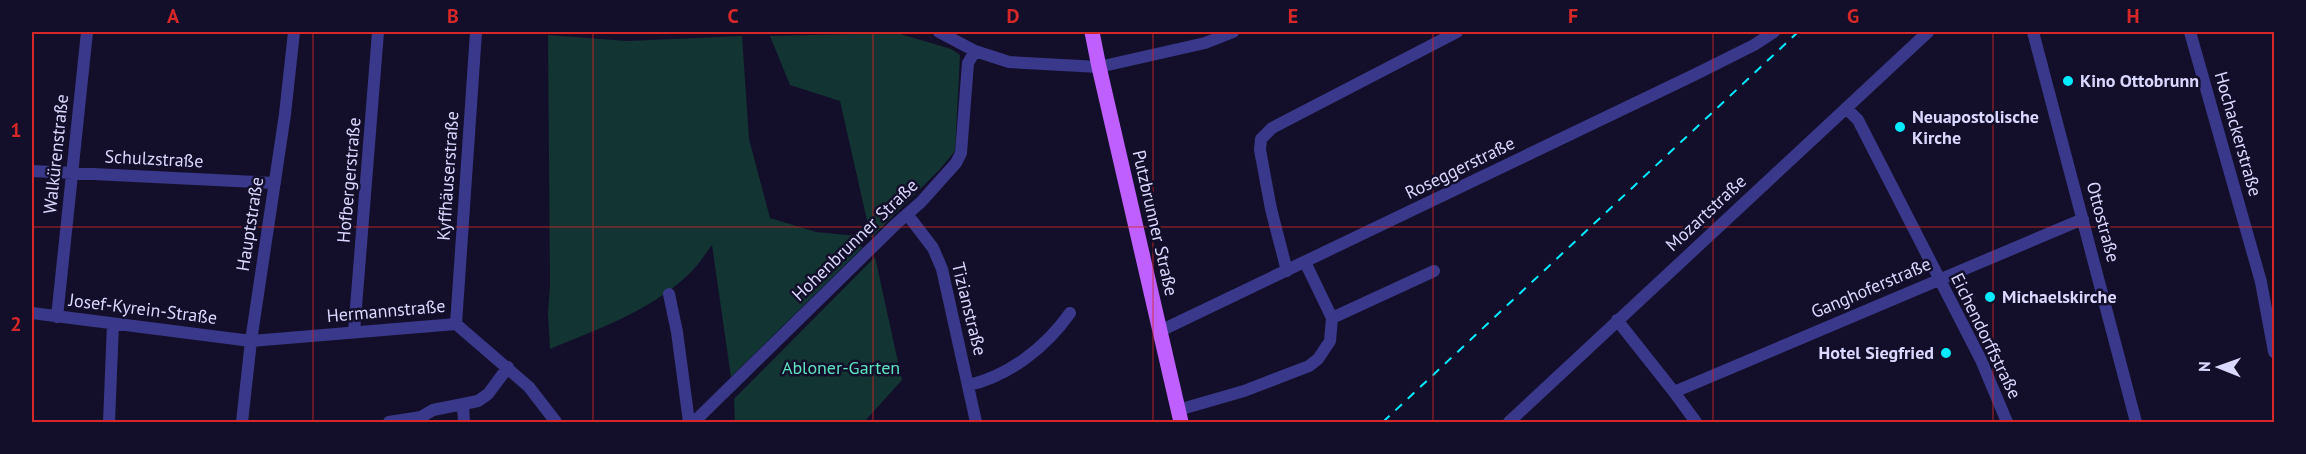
<svg xmlns="http://www.w3.org/2000/svg" width="2306" height="454" font-family="'PT Sans',sans-serif">
	<style>
		.green { fill: #123432 }
		.lines { fill: none; stroke-linecap: round; stroke-linejoin: round }
		.minor { stroke: #3a388a; stroke-width: 12 }
		.major { stroke: #bf5fff; stroke-width: 15 }
		.rail { stroke: #04ecff; stroke-width: 2; stroke-dasharray: 9 8; stroke-linecap: butt }
		.grid { fill: none; stroke: #d62828; stroke-width: 1.5; stroke-opacity: 0.55 }
		.poi-dot { fill: #04ecff; stroke: #130f2a; stroke-width: 2 }
		.labels { text-anchor: middle; stroke-width: 5; stroke-linejoin: round; paint-order: stroke }
		.poi-label { font-size: 18px; font-weight: bold; fill: #dbd8ff; stroke: #130f2a; text-anchor: start }
		.street-label { font-size: 18px; fill: #dbd8ff; stroke: #130f2a }
		.park-label { font-size: 18px; fill: #5ee5c0; stroke: #130f2a }
		.neatline { fill: none; stroke: #d62828; stroke-width: 2 }
		.grid-label { font-size: 20px; text-anchor: middle; font-weight: bold; fill: #d62828 }
	</style>
	<rect width="100%" height="100%" fill="#130f2a"/>
	<path class="green" d="M897,33L951,49L960,55L955,151L940,169L871,238L840,101L790,85L770,36Z
		M548,35L627,41L742,36L749,139L770,218L816,232L857,236L862,248L731,377L712,245C705,254 698,266 689,274C650,311 598,329 550,349L548,313L550,285Z
		M875,257L902,380L864,422H735L734,399Z"/>
	<g class="lines">
		<path class="minor" d="M939,32L975,51L1009,62L1099,67L1205,43L1233,32
			M2033,32L2136,422
			M2190,32L2261,282L2274,352
			M1846,108L1858,120L1981,360L2007,422
			M32,171L275,183
			M907,214L933,248L942,269L976,422
			M1287,271L1271,209L1260,150L1261,139L1272,128L1457,32
			M669,294L677,332L689,422
			M32,313L251,341L456,324L529,387L556,422
			M57,317L87,32
			M1332,318L1434,271
			M1617,320L1674,392L1696,422
			M456,324L476,32
			M1160,331L1694,75L1754,45L1774,32
			M354,332L378,32
			M969,385C1009,376 1046,347 1070,313
			M1674,392L2083,219
			M463,405L464,422
			M1178,410L1244,391L1309,366L1318,359L1330,341L1332,318L1305,262
			M109,422L113,324
			M242,422L251,341L285,114L294,32
			M389,422L421,417L433,410L478,401L488,394L508,367
			M694,422L896,224L921,202L956,163L961,153L968,63L975,51
			M1509,422L1928,32"/>
		<path class="major" d="M1092,32L1099,67L1181,422"/>
		<path class="rail" d="M1383,422L1798,32"/>
	</g>
	<path class="grid" d="M313,32V422M593,32V422M873,32V422M1153,32V422M1433,32V422M1713,32V422M1993,32V422M32,227H2274"/>
	<g class="poi-dot">
		<circle cx="2068" cy="81" r="6"/>
		<circle cx="1900" cy="127" r="6"/>
		<circle cx="1990" cy="297" r="6"/>
		<circle cx="1946" cy="353" r="6"/>
	</g>
	<g class="labels">
		<g class="poi-label">
			<text x="2080" y="87">Kino Ottobrunn</text>
			<text x="1912" y="123">Neuapostolische<tspan x="1912" dy="21">Kirche</tspan></text>
			<text x="2002" y="303">Michaelskirche</text>
			<text x="1934" y="359" text-anchor="end">Hotel Siegfried</text>
		</g>
		<g class="street-label">
			<text transform="translate(2238 134) rotate(74)" y="6">Hochackerstraße</text>
			<text transform="translate(56 154) rotate(-84)" y="6">Walkürenstraße</text>
			<text transform="translate(154 159) rotate(3)" y="6">Schulzstraße</text>
			<text transform="translate(1460 168) rotate(-26)" y="6">Roseggerstraße</text>
			<text transform="translate(448 176) rotate(-86)" y="6">Kyffhäuserstraße</text>
			<text transform="translate(349 180) rotate(-85)" y="6">Hofbergerstraße</text>
			<text transform="translate(1706 213) rotate(-43)" y="6">Mozartstraße</text>
			<text transform="translate(2103 222) rotate(75)" y="6">Ottostraße</text>
			<text transform="translate(1155 223) rotate(77)" y="6">Putzbrunner Straße</text>
			<text transform="translate(250 224) rotate(-81)" y="6">Hauptstraße</text>
			<text transform="translate(855 240) rotate(-44)" y="6">Hohenbrunner Straße</text>
			<text transform="translate(1871 288) rotate(-23)" y="6">Ganghoferstraße</text>
			<text transform="translate(143 309) rotate(7)" y="6">Josef-Kyrein-Straße</text>
			<text transform="translate(969 309) rotate(76)" y="6">Tizianstraße</text>
			<text transform="translate(386 311) rotate(-5)" y="6">Hermannstraße</text>
			<text transform="translate(1986 336) rotate(64)" y="6">Eichendorffstraße</text>
		</g>
		<g class="park-label">
			<text x="841" y="374">Abloner-Garten</text>
		</g>
	</g>
	<rect width="2306" height="454" fill="none" stroke="#130f2a" stroke-width="66"/>
	<g transform="translate(2219 367) rotate(271)" stroke="#130f2a" stroke-width="4.5" paint-order="stroke">
	<path d="M0-4.5L10 22L0 15L-10 22Z" fill="#dbd8ff"/>
	<text y="-9" font-size="16" font-weight="bold" text-anchor="middle" fill="#dbd8ff">N</text>
	</g>
	<rect x="33" y="33" width="2240" height="388" class="neatline"/>
	<g class="grid-label">
		<text x="173" y="23">A</text>
		<text x="453" y="23">B</text>
		<text x="733" y="23">C</text>
		<text x="1013" y="23">D</text>
		<text x="1293" y="23">E</text>
		<text x="1573" y="23">F</text>
		<text x="1853" y="23">G</text>
		<text x="2133" y="23">H</text>
		<text x="16" y="137">1</text>
		<text x="16" y="331">2</text>
	</g>
</svg>
